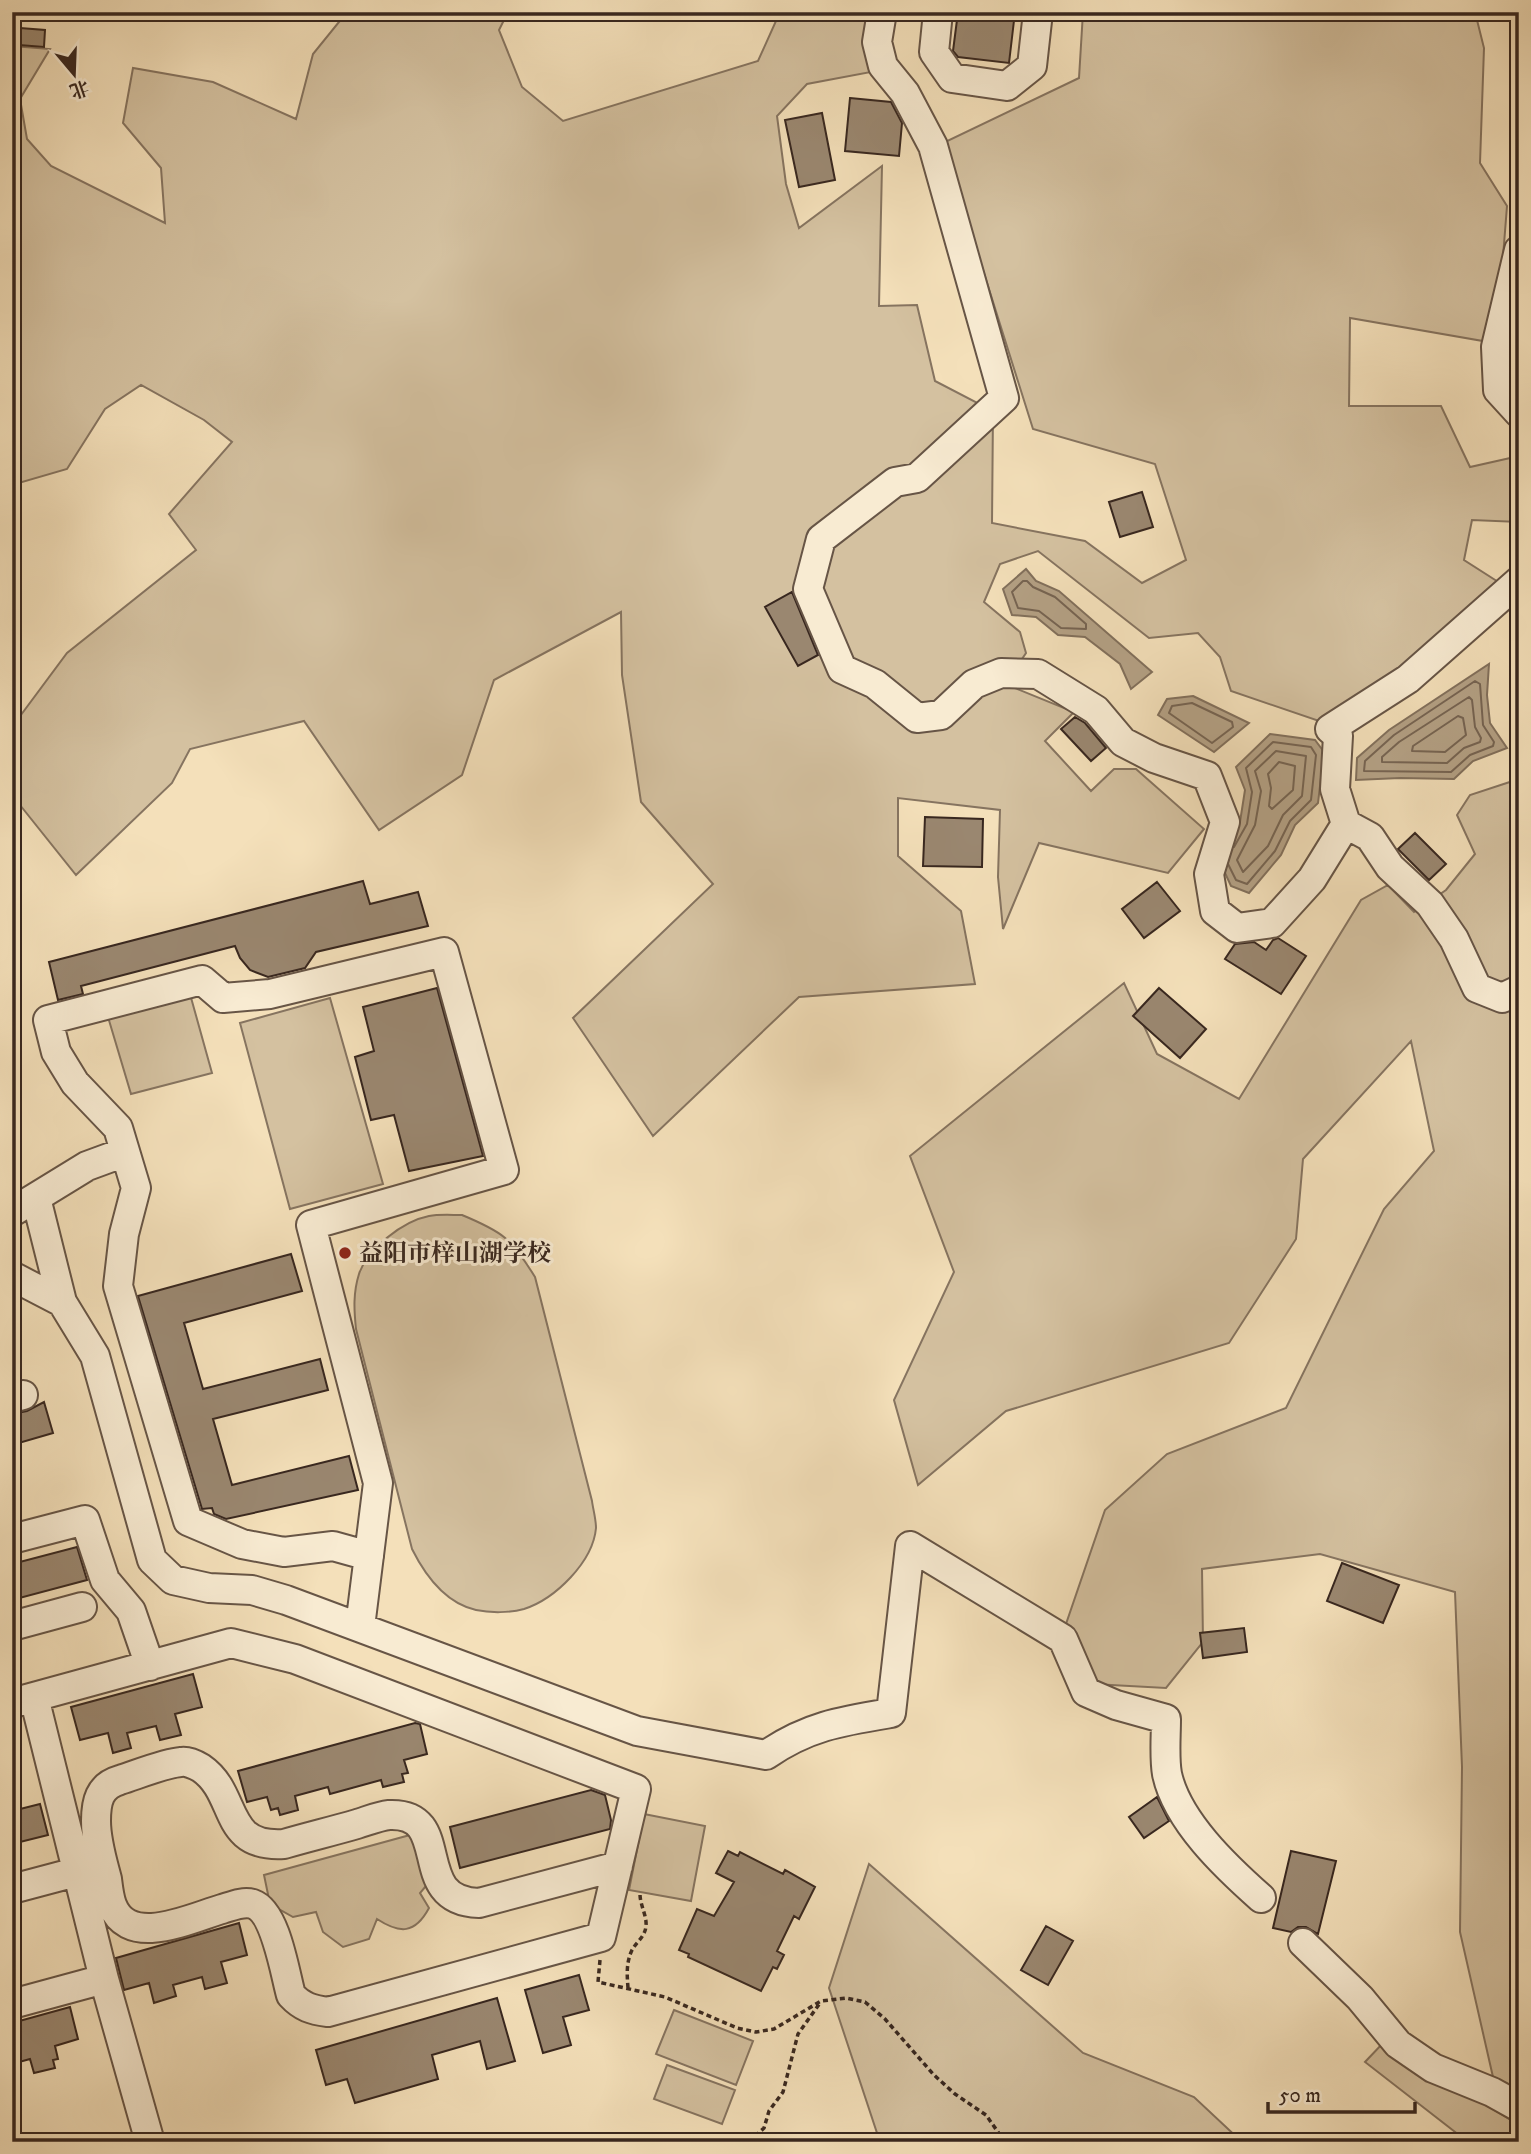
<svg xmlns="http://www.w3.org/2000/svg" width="1531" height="2154" font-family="'IM FELL DW Pica','Noto Serif SC',serif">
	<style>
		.green { fill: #d4c1a0; stroke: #867460; stroke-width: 2 }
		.water { fill: #b4a185; stroke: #82705c; stroke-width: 2 }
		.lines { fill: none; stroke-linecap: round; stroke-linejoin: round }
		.shore { stroke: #766452; stroke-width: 2 }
		.building { fill: #9a8770; stroke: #38271f; stroke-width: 2 }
		.minor-casing { stroke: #675546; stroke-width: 32 }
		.path { stroke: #38271f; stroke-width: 3.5; stroke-dasharray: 5 3.5; stroke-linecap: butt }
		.minor { stroke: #f8ebd2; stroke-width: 28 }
		.poi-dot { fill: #8f2418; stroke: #f8ebd2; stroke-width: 2.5 }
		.labels { text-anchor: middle; stroke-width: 6; stroke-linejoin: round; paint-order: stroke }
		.poi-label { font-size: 24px; font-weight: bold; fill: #38271f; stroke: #f8ebd2; text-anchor: start }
	</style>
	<rect width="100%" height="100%" fill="#f4e0ba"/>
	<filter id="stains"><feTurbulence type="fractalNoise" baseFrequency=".00286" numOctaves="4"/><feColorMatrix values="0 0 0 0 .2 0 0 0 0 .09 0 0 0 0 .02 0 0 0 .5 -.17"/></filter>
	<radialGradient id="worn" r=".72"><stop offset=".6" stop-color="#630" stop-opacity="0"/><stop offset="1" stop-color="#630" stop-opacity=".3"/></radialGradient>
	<path class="green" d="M347,12H508L499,30L522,87L563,121L758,61L780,12H874L871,72L807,84L777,116L786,184L799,228L882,166L879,306L917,305L935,381L993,411L992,523L1085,541L1142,583L1186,560L1155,464L1033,429L943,143L1079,78L1083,12H1475L1484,48L1480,163L1507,206L1502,270L1483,341L1350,318L1349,406H1441L1470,467L1519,456V522L1472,520L1464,560L1514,592L1387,701L1319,721L1231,691L1220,657L1198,633L1149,638L1038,551L1000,564L984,602L1020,632L1026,653L1005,684L1074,712L1045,741L1091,791L1114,769H1136L1204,829L1168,873L1039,843L1003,929L998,877L1000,810L898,798V856L961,911L975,984L799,997L653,1136L573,1018L713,884L641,802L622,675L621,612L494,680L462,775L379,830L304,721L190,749L172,783L76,875L12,795V727L67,653L196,550L169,514L232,442L204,420L141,385L105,409L67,469L12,485V46L50,49L20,99L27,139L51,166L165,223L161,168L123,123L133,68L213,82L296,119L313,54Z
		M1519,779V2089L1493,2077L1460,1932L1462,1767L1455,1592L1320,1554L1202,1569L1203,1642L1166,1688L1093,1684L1066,1624L1105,1510L1167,1454L1286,1408L1384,1209L1434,1151L1411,1041L1303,1159L1296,1239L1229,1343L1006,1411L918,1485L894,1400L954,1272L910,1156L1124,983L1157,1054L1239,1099L1361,900L1388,885L1414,912L1446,890L1475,854L1457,815L1470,795Z
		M190,994L212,1073L131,1094L108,1017Z
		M330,998L383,1184L290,1209L240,1023Z
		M462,1215C503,1232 511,1238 535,1277L592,1501C593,1509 596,1519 596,1528C593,1562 555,1599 524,1609C510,1613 490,1613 476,1610C445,1603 425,1575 412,1549L356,1329C354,1310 353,1293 359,1274C367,1249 403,1221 429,1216C439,1214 451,1215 462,1215Z
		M644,1814L705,1826L691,1901L629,1890Z
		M410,1835L431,1880L420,1893L429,1908C415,1934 400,1934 377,1919L369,1939L343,1947L323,1932L316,1912L293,1917L270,1904L264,1875Z
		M869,1864L1083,2053L1194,2097L1242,2142H880L829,1988Z
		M674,2010L753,2041L736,2085L656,2054Z
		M1383,2043L1519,2125V2142H1468L1365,2062Z
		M667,2065L735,2090L722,2124L654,2099Z"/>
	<path class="water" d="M1026,569L1036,581L1059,591L1152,672L1131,689L1120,664L1085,637L1058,635L1036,617L1012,615L1003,589Z
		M1489,664L1487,695L1490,723L1507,748L1473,761L1454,779L1400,778L1356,780L1357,758L1389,730Z
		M1193,696L1249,723L1214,752L1158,715L1167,699Z
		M1270,734L1315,740L1324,752L1318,803L1295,825L1281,855L1249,893L1231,886L1219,860L1240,822L1245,790L1236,767Z"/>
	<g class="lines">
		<path class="shore" d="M1023,581H1027L1033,587L1055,597L1086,624V629L1061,628L1039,611L1018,608L1012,592Z
			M1475,681L1480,684L1483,725L1494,742L1493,746L1470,755L1451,772L1364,771L1365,761L1394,735Z
			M1469,697L1472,700L1475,727L1481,738L1480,742L1464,748L1447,763L1382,762V757L1399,742Z
			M1192,703L1232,722L1233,727L1212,743L1169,713L1172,706Z
			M1458,716L1463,718L1466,735L1445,752L1412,751L1413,746Z
			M1276,751L1306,756L1302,796L1283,815L1268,846L1243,872L1237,860L1255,825L1261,791L1255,771Z
			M1279,762L1295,766L1293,790L1272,809L1269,806L1271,788L1268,774Z
			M1228,864L1236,880L1247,884L1275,851L1290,821L1311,800L1316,755L1311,747L1273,742L1246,768L1252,792L1247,824L1234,847"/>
	</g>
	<path class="building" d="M958,12H1015L1009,63L958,57L953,51Z
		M20,28L45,30L44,47L19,45Z
		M850,98L891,102L902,123L899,156L845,151Z
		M822,113L835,180L799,187L785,120Z
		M1142,492L1153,527L1120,537L1109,502Z
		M792,592L818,655L798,666L765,607Z
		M1075,717L1085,723L1106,748L1091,761L1061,729Z
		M925,817L983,819L982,867L923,866Z
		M1415,833L1446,864L1429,880L1398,849Z
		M363,881L370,904L418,892L428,926L316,952L305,968L268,977L250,970L240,958L235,946L81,986L83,994L58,1000L49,962Z
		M1157,882L1180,911L1144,938L1122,909Z
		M1278,938L1306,956L1281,994L1225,959L1235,944L1254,942L1266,950L1273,940Z
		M437,988L483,1156L409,1171L394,1115L371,1120L355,1057L374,1051L363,1007Z
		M1159,988L1206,1029L1180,1058L1133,1016Z
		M291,1254L302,1291L184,1323L203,1389L320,1359L328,1390L213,1419L232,1485L349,1456L358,1490L226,1519L214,1514L212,1508L202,1509L138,1296Z
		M44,1402L53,1433L12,1445V1414L27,1411Z
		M77,1547L87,1580L12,1600V1564Z
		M1342,1563L1399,1585L1383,1623L1327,1601Z
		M1244,1628L1247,1652L1203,1658L1200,1633Z
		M193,1674L202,1707L175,1714L181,1735L160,1740L156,1726L127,1733L131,1748L113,1753L108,1733L80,1740L71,1707Z
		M415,1723L420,1724L427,1754L404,1760L408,1773L402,1774L404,1782L383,1787L381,1780L330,1794L328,1787L295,1796L298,1810L280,1815L278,1808L271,1810L267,1797L247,1802L238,1771Z
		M591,1790L605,1795L611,1820L610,1829L460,1868L450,1827Z
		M1157,1797L1169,1821L1144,1838L1129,1817Z
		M40,1804L48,1835L12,1844V1811Z
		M728,1851L738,1856L740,1852L783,1874L785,1870L815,1887L799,1919L794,1916L777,1951L784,1955L777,1969L773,1967L761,1991L688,1957L689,1954L679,1950L697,1909L714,1916L734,1882L716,1873Z
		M1291,1851L1336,1861L1318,1934L1306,1927H1298L1291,1932L1273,1928Z
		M239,1923L247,1955L221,1962L227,1983L205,1989L202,1977L173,1985L176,1996L154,2003L149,1983L124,1990L116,1958Z
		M1046,1926L1073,1941L1048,1985L1021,1970Z
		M579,1975L589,2010L563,2017L571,2045L543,2053L525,1990Z
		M497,1998L515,2061L487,2069L480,2041L432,2055L438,2079L355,2103L347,2079L326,2085L316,2050Z
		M70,2007L78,2039L55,2046L58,2059L53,2060L55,2068L34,2073L30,2059L12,2064V2023Z"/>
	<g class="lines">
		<defs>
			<path id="minor" d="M882,12L877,42L883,66L905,93L933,146L1004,398L917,478L895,482L821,539L808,589L842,669L875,684L917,718L941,715L974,684L1001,673L1038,674L1096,710L1123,742L1154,758L1207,776L1225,822L1209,874L1215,911L1237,928L1272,923L1312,879L1346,824
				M938,12L934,52L952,78L1007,86L1032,66L1038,12
				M1519,250L1496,347L1498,390L1519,413
				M1519,581L1408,679L1330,729L1338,736L1335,789L1346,824L1370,837L1390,867L1430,904L1454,939L1477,988L1502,998L1519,990
				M36,1198L62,1302
				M12,1212L87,1166L125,1152
				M12,1276L62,1302L95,1356L152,1560L173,1580L209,1588L252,1590L286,1600L637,1731L766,1755C808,1726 842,1721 891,1713L910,1546L1063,1639L1086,1692L1116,1705L1166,1719C1166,1736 1164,1757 1167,1774C1177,1821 1226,1867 1261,1898
				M12,1398L23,1395
				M12,1539L85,1520L105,1580L131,1611L150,1666
				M12,1626L82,1607
				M360,1627L378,1483L311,1225L504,1170L444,952L270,994L223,998L202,980L48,1020L56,1052L75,1083L118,1128L136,1188L124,1234L118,1286L188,1521L242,1544L284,1552L333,1546L369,1556
				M12,1703L231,1643L295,1659L636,1789L601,1937L328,2012C312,2010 302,2007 291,1995C285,1974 276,1912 253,1904C243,1901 232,1906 222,1909C191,1918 129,1949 112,1905C109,1897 108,1887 107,1879C102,1860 96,1841 96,1821C96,1802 99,1786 120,1780C136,1775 165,1763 181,1762C187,1761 196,1765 201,1768C239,1794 221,1848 284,1844C308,1837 333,1831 357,1824C367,1821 379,1816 389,1815C456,1812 407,1901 479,1903L618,1866
				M12,1889L76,1872
				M1303,1943L1360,1998L1398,2044L1433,2068L1492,2092L1519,2107
				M104,1979L150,2142
				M12,2004L104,1979L34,1697"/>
		</defs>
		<use href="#minor" class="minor-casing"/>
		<path class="path" d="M600,1960L598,1982L665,1997L737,2028L756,2032L774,2029L821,2001L846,1998L865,2002L885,2019L934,2075L955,2094L986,2115L1005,2142
			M628,1988C627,1975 626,1963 632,1950C637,1941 645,1937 646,1926C647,1916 640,1905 640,1894
			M749,2142L764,2128L769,2111L783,2092L798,2034L820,2003"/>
		<use href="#minor" class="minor"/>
	</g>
	<circle class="poi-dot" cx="345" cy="1253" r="7"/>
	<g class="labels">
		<g class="poi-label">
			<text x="359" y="1261">益阳市梓山湖学校</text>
		</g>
	</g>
	<rect width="1531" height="2154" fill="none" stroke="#f4e0ba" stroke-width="42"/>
	<rect x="14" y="14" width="1503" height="2126" fill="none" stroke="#38271f" stroke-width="3.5"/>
	<rect x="21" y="21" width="1489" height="2112" fill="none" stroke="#38271f" stroke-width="2"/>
	<g transform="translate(74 74) rotate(161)" stroke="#f8ebd2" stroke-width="5" paint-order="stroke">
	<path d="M0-5L12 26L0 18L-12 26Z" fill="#38271f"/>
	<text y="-10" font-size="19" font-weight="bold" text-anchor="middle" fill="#38271f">北</text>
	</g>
	<path d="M1268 2102v10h147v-10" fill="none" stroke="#38271f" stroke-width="3.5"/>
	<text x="1279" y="2102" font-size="21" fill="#38271f" stroke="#f8ebd2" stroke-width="5" paint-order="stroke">50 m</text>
	<rect width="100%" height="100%" filter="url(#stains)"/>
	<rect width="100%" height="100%" fill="url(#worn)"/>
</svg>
